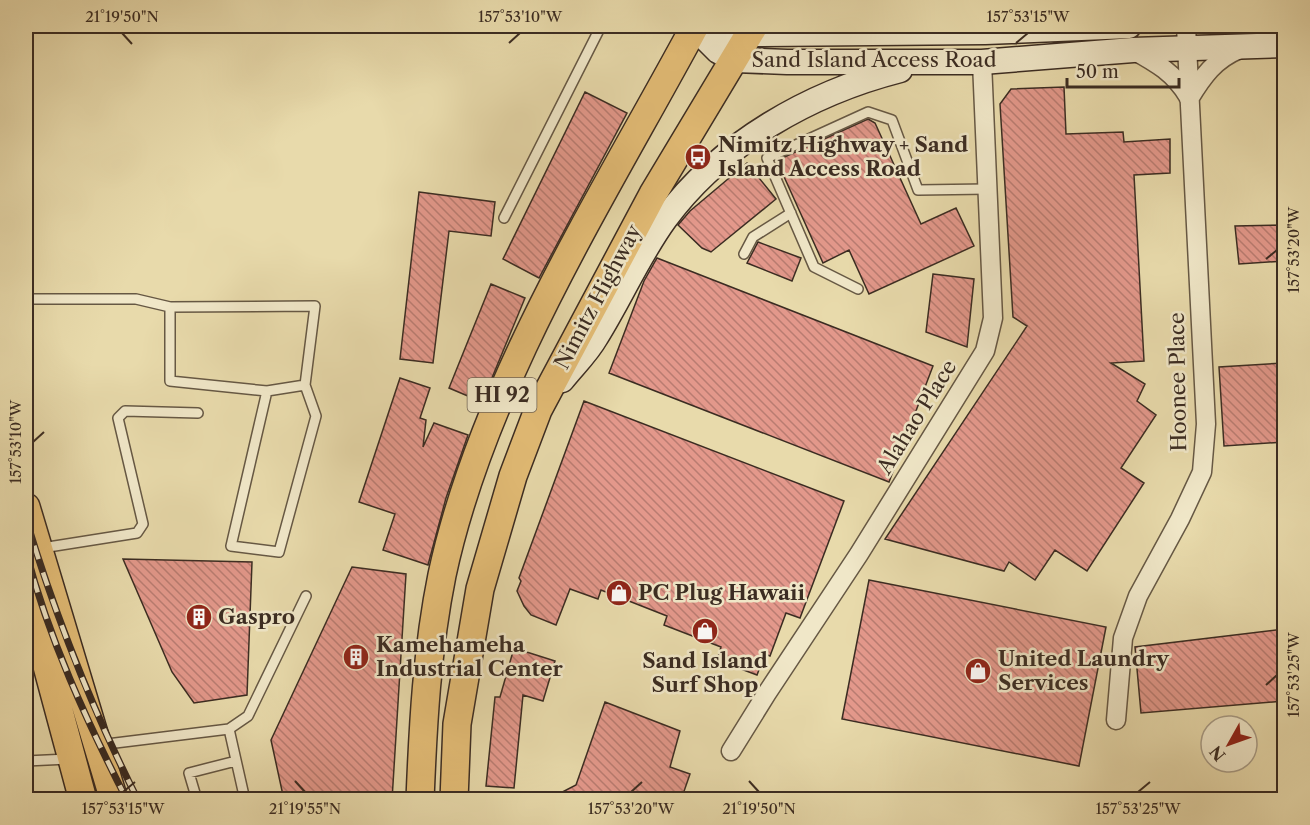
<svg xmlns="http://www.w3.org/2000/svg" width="1310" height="825" font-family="'Libre Caslon Text',serif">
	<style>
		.building { fill: url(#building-back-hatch); stroke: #3b2c22; stroke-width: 1.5 }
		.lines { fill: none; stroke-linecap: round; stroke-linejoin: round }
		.lane-casing { stroke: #665844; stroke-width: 12 }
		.street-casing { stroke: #665844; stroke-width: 21 }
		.secondary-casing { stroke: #3b2c22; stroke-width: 27 }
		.primary-casing { stroke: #3b2c22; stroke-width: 30 }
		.lane { stroke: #f0e7c8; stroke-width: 9 }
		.street { stroke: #f0e7c8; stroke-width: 18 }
		.secondary { stroke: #f0e7c8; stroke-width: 24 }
		.primary { stroke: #e4bd76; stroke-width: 27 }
		.rail-casing { stroke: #3b2c22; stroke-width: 7 }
		.rail { stroke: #f0e7c8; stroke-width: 4.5; stroke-dasharray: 14; stroke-linecap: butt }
		.ticks { fill: none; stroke: #3b2c22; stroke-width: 2 }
		.labels { text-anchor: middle; stroke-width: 5; stroke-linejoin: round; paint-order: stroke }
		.shield { fill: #f0e7c8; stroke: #716454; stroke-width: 1.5 }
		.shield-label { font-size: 20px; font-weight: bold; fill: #3b2c22 }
		.street-label { font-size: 21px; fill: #3b2c22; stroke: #f0e7c8 }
		.poi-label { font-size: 21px; font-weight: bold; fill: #3b2c22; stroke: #f0e7c8; text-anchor: start }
		.neatline { fill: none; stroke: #3b2c22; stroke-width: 2 }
		.ticks-label { font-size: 15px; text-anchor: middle; fill: #3b2c22 }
	</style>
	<defs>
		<pattern id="building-back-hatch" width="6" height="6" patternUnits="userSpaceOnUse" patternTransform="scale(1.5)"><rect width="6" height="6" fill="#e3988b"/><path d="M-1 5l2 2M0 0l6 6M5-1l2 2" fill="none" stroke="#b97c71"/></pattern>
	</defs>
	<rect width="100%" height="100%" fill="#e8daab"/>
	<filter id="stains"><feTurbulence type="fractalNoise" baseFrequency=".00333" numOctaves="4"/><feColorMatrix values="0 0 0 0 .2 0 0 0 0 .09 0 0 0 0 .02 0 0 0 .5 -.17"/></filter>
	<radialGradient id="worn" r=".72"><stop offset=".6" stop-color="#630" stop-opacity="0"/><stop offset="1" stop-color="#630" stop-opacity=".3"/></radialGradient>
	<path class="building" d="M1064,87L1066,134L1123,132L1124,142L1170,139V173L1134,175L1144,361L1111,363L1145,384L1137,401L1156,415L1121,468L1144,483L1087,571L1055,550L1035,580L1009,562L1004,571L885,539L1027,326L1013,317L1000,104L1011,89Z
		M585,92L627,113L539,278L503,259Z
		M868,119L875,123L921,224L956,208L974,246L869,294L849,250L823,263L781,170L784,169L780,159Z
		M747,163L776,199L711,252L702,248L678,225L690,211Z
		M419,192L495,202L491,236L449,231L433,363L400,359Z
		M1284,225V261L1239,264L1235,226Z
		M758,242L801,258L792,281L747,263Z
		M657,258L933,366L889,482L609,373L644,281Z
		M933,274L974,279L967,347L926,332Z
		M491,284L525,298L482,402L449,388Z
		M1284,363V442L1224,446L1219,367Z
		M400,378L430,388L420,418L426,420L423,447L434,423L468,435L446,498L428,565L383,550L395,514L359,502Z
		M584,401L844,501L800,618L786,613L770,656L765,654L757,675L717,660L721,647L664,625L667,616L601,590L598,599L570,589L556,625L531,615L524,606L517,591L521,581L519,578Z
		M123,559L252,562L247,695L194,703L172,672Z
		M352,567L406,574L392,800H284L271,740Z
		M869,580L1106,627L1079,766L842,719Z
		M1284,629V701L1141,713L1135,647Z
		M514,648L555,661L543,701L523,695L514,788L486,786L495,697H500Z
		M605,702L680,731L670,767L690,774L681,800H547L576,785Z"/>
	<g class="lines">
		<defs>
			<path id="lane" d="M504,218L601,26
				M744,254L753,237L791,213
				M858,289L814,267L767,158L868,112L892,120L918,190L988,189
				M26,299H136L170,307V381L267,391L231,546L279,552L316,416L305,385L267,391
				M170,307L315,306L305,385
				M42,548L137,533L143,524L118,418L125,411L198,413
				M229,729L245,800
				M99,745L229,729L248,716L306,596
				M26,761L68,759
				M197,800L189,773L236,761"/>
			<path id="street" d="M1133,50C1157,63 1174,73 1188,96
				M1189,99C1203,76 1215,59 1240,49
				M1116,720L1123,638L1138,596L1180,519L1202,472L1206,424L1186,26
				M731,751L767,693L859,554L985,351L993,318L982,62"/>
			<path id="secondary" d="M694,27L718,51L735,60L787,62H982L1133,50L1284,45
				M694,27L750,34L985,32L1129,26
				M562,380C573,366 587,353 596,337C620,299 638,256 665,219C721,143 810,93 900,70"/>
			<path id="primary" d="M26,507L114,800
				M26,588L83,800
				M420,800C423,724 427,649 442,575C483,383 603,197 695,26
				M454,800L457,724L480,589L513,476L538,410L653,194L754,26"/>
		</defs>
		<use href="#lane" class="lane-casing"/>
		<use href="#street" class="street-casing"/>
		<use href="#secondary" class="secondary-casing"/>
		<use href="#primary" class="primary-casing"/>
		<use href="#lane" class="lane"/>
		<use href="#street" class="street"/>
		<use href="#secondary" class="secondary"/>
		<use href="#primary" class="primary"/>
		<defs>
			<path id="rail" d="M26,519C56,618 91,707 138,800
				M26,552C49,639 86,720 127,800"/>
		</defs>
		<use href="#rail" class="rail-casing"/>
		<use href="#rail" class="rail"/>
	</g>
	<path class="ticks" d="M122,33L132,44M509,43L520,33M1016,43L1028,33M1266,259L1277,250M33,442L44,432M1266,685L1277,675M295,781L305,792M749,781L759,792M123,792L135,782M631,792L642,782M1138,792L1150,782"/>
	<defs>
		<symbol id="bus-disc" viewBox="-11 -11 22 22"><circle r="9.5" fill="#8f2418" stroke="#f0e7c8"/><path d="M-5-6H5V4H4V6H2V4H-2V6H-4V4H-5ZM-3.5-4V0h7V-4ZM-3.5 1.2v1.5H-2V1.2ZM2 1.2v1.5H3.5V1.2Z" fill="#fff"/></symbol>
		<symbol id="shop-disc" viewBox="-11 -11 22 22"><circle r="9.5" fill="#8f2418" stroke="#f0e7c8"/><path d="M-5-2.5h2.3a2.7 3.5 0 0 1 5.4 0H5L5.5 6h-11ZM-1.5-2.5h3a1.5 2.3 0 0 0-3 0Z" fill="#fff"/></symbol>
		<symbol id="building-disc" viewBox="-11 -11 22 22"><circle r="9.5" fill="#8f2418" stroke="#f0e7c8"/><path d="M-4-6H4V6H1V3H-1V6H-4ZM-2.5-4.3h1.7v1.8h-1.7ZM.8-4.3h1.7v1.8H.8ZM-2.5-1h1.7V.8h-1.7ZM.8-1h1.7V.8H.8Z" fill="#fff"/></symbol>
	</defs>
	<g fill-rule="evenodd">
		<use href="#bus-disc" x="683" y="142" width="30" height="30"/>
		<use href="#shop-disc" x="604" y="578" width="30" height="30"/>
		<use href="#building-disc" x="184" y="602" width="30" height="30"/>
		<use href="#shop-disc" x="690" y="616" width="30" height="30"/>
		<use href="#building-disc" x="341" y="642" width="30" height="30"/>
		<use href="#shop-disc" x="963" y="656" width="30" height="30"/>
	</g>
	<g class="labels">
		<rect class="shield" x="467.5" y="378" width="69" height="34" rx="4.5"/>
		<g class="shield-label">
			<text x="502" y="402">HI 92</text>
		</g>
		<g class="street-label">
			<text x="874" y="67">Sand Island Access Road</text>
			<text transform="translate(598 297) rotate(-62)" y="7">Nimitz Highway</text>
			<text transform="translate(1178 382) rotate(-91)" y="7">Hoonee Place</text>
			<text transform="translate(917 417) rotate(-58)" y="7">Alahao Place</text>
		</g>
		<g class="poi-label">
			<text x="718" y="152">Nimitz Highway + Sand<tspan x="718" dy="24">Island Access Road</tspan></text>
			<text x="638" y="600">PC Plug Hawaii</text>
			<text x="218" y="624">Gaspro</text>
			<text x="376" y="652">Kamehameha<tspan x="376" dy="24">Industrial Center</tspan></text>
			<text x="998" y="666">United Laundry<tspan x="998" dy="24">Services</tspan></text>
			<text x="705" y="668" text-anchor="middle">Sand Island<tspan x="705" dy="24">Surf Shop</tspan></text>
		</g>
	</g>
	<rect width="1310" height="825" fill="none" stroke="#e8daab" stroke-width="66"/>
	<g transform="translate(1229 744) rotate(230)"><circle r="28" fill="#f0e7c8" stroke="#a89c86" stroke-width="1.5"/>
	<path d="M0-4.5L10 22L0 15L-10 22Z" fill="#8f2418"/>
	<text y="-9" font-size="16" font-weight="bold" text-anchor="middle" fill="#3b2c22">N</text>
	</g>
	<path d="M1067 78v9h112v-9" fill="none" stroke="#3b2c22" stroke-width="3"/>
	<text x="1076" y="78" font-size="18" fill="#3b2c22" stroke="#f0e7c8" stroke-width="4.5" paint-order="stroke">50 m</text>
	<rect x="33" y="33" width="1244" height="759" class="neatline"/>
	<g class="ticks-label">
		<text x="122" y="22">21°19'50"N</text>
		<text x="520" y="22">157°53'10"W</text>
		<text x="1028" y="22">157°53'15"W</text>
		<text transform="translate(1294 250) rotate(-90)" y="5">157°53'20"W</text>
		<text transform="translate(16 442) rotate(-90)" y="5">157°53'10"W</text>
		<text transform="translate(1294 675) rotate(-90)" y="5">157°53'25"W</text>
		<text x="123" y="814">157°53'15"W</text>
		<text x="305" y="814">21°19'55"N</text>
		<text x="631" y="814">157°53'20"W</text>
		<text x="759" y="814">21°19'50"N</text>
		<text x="1138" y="814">157°53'25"W</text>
	</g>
	<rect width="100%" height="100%" filter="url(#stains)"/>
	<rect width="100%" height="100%" fill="url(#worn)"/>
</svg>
